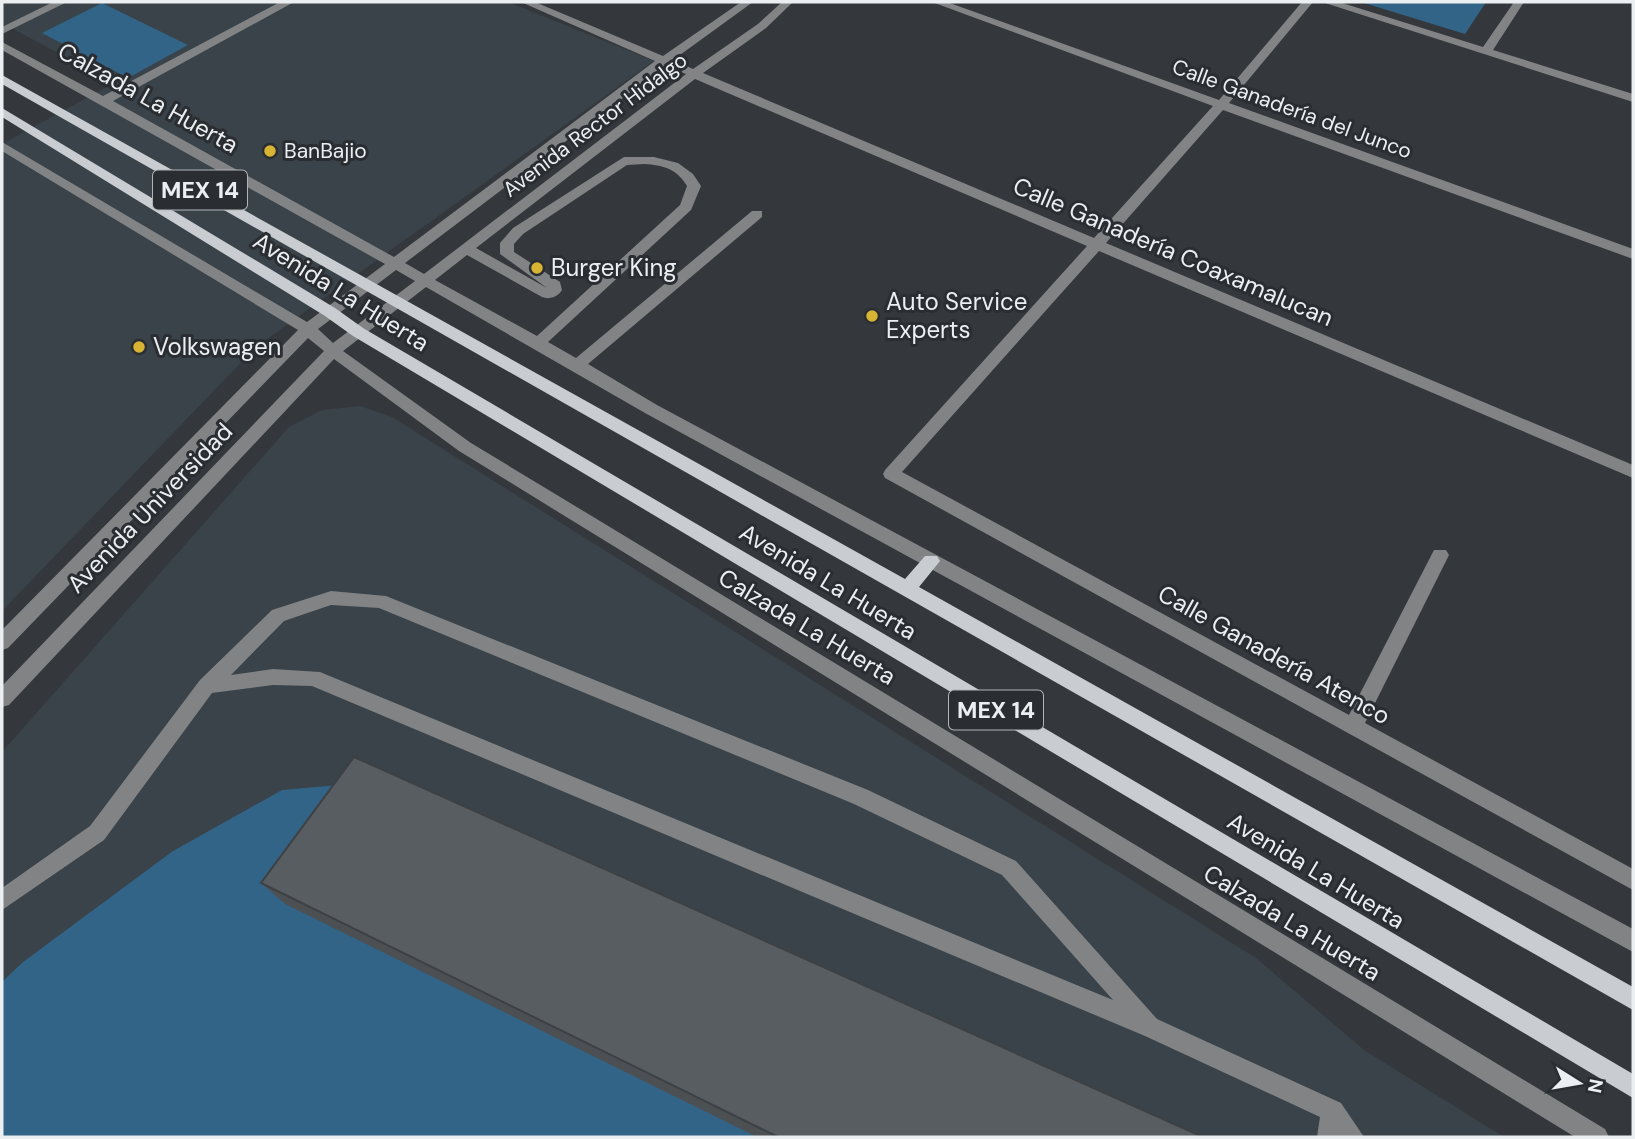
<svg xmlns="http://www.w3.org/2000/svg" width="1635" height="1139" font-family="'DM Sans',sans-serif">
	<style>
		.built { fill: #394349 }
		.green { fill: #326488 }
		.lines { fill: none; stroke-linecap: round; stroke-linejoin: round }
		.minor { fill: #818385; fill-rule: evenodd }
		.major { fill: #c9cdd1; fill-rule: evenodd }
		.wall { fill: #4c5053 }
		.building { fill: #585d61; stroke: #3e4144; stroke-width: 2 }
		.poi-dot { fill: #d8b434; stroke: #2a2e32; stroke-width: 2.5 }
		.labels { text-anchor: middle; stroke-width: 6; stroke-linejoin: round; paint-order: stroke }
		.far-street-label { font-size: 21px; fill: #eceff1; stroke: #2a2e32 }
		.far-poi-label { font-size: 21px; fill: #eceff1; stroke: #2a2e32; text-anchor: start }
		.shield { fill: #2a2e32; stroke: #b2b5b8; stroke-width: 2 }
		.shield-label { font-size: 23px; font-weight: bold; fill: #eceff1 }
		.street-label { font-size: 24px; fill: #eceff1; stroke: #2a2e32 }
		.poi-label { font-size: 24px; fill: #eceff1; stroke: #2a2e32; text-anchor: start }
	</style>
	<rect width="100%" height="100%" fill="#34383c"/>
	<path class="built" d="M2,2H508L654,61L256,347L2,611V144L114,83L2,23Z
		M360,406L392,417L1256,958L1364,1050L1504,1137H2V752L289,427L322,410Z"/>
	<path class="green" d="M1361,2H1486L1465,34Z
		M102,3L188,45L128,78L42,33Z
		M373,782L1160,1137H2V982L23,962L173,851L282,790Z"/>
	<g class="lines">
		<path class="minor" d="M53,2H67L2,34V27Z
			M280,2H294L113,101L394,257L655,61L521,2H535L663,56L741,2H753L673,60L693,69L758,24L782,2H793L766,28L703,73L1094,238L1213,106L932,2H947L1219,100L1302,2H1313L1229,103L1633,249V259L1223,110L1106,243L1633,465V478L1099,251L902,472L1349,715L1434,550H1446L1449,555L1365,723L1633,869V890L885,478L883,474L885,470L1087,246L695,79L476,248L547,288L500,254V243L513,228L624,157H654L678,163L693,174L701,186L691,210L548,342L576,358L752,211H762V217L588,364L657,405L1633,929V952L645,413L426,287L343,351L471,443L1605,1129L1609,1137H1575L459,451L334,359L9,705L2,707V686L324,351L308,338L8,648L2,650V630L298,330L2,151V142L307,322L385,264L2,50V42L103,96ZM665,66L686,74L424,274L405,263ZM644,164C663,165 677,169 687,186L680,205L537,336L435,280L467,255L542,297C549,300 558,297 562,290L560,282L514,252V244L523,234L627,165ZM396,270L415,281L333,343L318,329Z
			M1322,2H1339L1483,47L1514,2H1524L1493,50L1633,94V102Z
			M331,591L386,596L868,790L1016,861L1157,1019L1341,1103L1364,1137H1317L1320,1117L1145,1036L312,686L273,685L212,693L104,840L2,910V888L90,826L200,680L272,610ZM331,605L379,608L854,804L1002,875L1113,1000L320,672L273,669L231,675L284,621Z"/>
		<path class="major" d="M2,75L905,579L925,556H937L940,561L919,587L1633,987V1010L2,84Z
			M2,108L335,308L363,328L1633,1074V1098L353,336L325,316L2,117Z"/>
	</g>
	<path class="wall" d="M261,883L1203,1137H757L285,904Z"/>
	<path class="building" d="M354,757L1203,1137H778L261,883Z"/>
	<g class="poi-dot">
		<circle cx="270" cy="151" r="7"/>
		<circle cx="537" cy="268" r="7"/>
		<circle cx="872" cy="316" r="7"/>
		<circle cx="139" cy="347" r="7"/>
	</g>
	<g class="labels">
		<g class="far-street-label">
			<text transform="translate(1292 109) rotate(20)" y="7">Calle Ganadería del Junco</text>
			<text transform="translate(595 125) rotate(-37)" y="7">Avenida Rector Hidalgo</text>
		</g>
		<g class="far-poi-label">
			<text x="284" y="158">BanBajio</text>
		</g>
		<g class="shield">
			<rect x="153" y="170.5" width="94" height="39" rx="5"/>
			<rect x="949" y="690.5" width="94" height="39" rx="5"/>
		</g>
		<g class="shield-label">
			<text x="200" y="198">MEX 14</text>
			<text x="996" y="718">MEX 14</text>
		</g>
		<g class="street-label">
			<text transform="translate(148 98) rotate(29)" y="8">Calzada La Huerta</text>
			<text transform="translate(1173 252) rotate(23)" y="8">Calle Ganadería Coaxamalucan</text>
			<text transform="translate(341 292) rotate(32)" y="8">Avenida La Huerta</text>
			<text transform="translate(150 508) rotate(-46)" y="8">Avenida Universidad</text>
			<text transform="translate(828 582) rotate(31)" y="8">Avenida La Huerta</text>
			<text transform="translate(807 627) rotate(31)" y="8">Calzada La Huerta</text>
			<text transform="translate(1274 655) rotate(29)" y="8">Calle Ganadería Atenco</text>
			<text transform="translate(1316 871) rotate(31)" y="8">Avenida La Huerta</text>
			<text transform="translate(1292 923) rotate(31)" y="8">Calzada La Huerta</text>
		</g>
		<g class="poi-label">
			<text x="551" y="276">Burger King</text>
			<text x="886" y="310">Auto Service<tspan x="886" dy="28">Experts</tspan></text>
			<text x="153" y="355">Volkswagen</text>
		</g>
	</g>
	<rect width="1635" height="1139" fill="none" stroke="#eceff1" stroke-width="7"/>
	<g transform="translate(1579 1083) rotate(101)" stroke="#2a2e32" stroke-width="5" paint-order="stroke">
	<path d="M0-5L12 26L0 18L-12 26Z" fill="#eceff1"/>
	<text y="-10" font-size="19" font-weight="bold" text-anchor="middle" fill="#eceff1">N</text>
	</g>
</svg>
